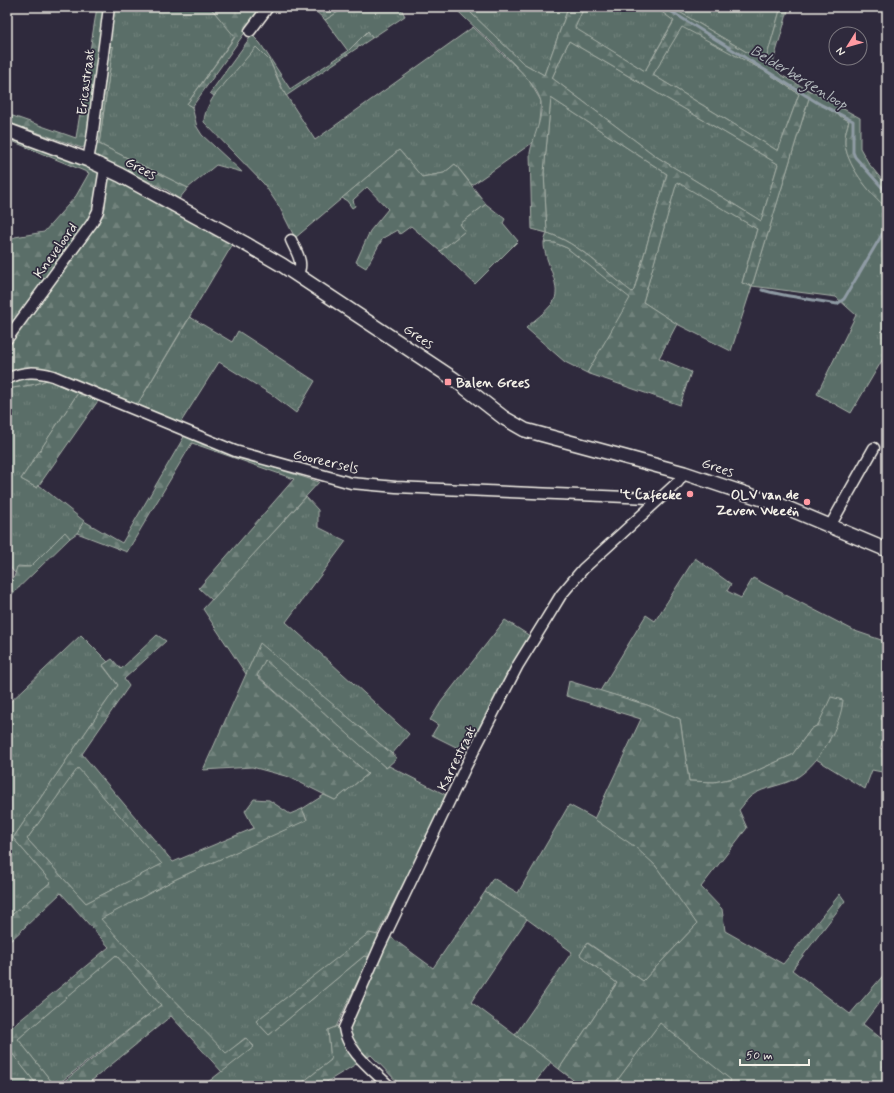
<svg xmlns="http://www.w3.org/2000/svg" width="894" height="1093" font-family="Mynerve,sans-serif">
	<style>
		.grass { fill: url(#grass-tufts); stroke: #a7b0a8 }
		.forest { fill: url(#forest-firs); stroke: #a7b0a8; fill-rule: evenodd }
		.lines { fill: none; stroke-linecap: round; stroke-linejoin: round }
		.stream { stroke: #8f9ba4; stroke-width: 3 }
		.minor-casing { stroke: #f4f1e8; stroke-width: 13 }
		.tertiary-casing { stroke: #f4f1e8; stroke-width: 16 }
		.minor { stroke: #2f2a3d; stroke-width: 10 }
		.tertiary { stroke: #2f2a3d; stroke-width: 13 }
		.poi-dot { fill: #ff9aa2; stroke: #2f2a3d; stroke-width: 1.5 }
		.labels { text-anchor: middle; stroke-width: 3.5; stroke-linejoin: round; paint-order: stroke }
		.street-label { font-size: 14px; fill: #f4f1e8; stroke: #2f2a3d }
		.poi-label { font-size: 14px; font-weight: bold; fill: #f4f1e8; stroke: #2f2a3d; text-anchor: end }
		.water-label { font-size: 15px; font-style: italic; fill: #b1b8bb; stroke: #2f2a3d }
	</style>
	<defs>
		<pattern id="grass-tufts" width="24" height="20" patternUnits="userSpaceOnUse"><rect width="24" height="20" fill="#5a6e67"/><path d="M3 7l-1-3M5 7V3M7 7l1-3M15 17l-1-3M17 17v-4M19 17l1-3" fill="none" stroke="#72837d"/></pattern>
		<pattern id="forest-firs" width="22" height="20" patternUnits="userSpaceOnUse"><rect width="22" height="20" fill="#5a6e67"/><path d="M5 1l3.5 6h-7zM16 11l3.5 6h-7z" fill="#72837d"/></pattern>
	</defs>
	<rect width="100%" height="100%" fill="#2f2a3d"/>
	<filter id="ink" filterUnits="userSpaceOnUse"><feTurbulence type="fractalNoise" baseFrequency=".025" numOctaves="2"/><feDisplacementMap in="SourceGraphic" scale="8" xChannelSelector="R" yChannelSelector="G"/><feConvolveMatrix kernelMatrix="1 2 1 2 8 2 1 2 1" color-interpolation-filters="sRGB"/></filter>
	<g filter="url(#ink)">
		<path class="grass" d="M113,7H210L235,36L187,104L192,107L197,127L202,135L242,172L216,165L188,188L99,144L113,47L108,46Z
			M346,7H400L405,16L372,38L368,31L348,51L325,20Z
			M476,7H564L567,11L544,75L523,63L471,13Z
			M584,7H655L674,20L645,71L574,28Z
			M671,7H781L765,63Z
			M682,26L765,71L799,94L778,151L653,75Z
			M473,27L527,77L541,101L538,131L532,143L472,185L455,164L444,173L422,177L399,150L295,238L280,208L264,184L204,122C204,98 241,65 256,47L270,61L281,87L315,140Z
			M569,41L778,164L761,221L657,157L552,78Z
			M551,98L667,174L634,290L632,293C607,272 578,242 547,233L544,172Z
			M809,98L849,121C847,128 845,133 845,140C844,163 871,194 887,208V323L882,331L887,335V352L851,413L817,394L856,315L836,297L752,286L731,351L677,324L643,302L677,181L757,229L742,283L752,286Z
			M486,204L505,219L503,223L518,241L475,284L440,251L465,231L460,224Z
			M544,242L555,243L567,248L631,298L587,373L565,362L526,328C534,320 545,313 552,304C565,288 543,261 544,242Z
			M190,317L232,342L238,331L315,381L296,413L271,394L219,362L179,425L137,405Z
			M47,380L78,393L21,479L37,488L39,485L84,521L77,533L70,538L64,533L30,567L18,566L15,573L7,564V389L36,384Z
			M306,497L318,510V527L346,541L286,622L409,734L392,754L260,644L246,674L203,609Z
			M695,558L731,584L727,591L741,598L753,578L855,631L887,642V706L881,719L887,722V733L880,748L887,751V773L872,770L865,789L816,759L830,740L818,725L811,729L792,755L745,776L714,782L689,781L680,719L647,705L600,691L646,615L655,621Z
			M505,620L530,636L470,754L432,735L438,725L430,720L441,702Z
			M81,635L108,662L103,666L118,685L13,838L51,882L7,919V705Z
			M265,659L386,768L389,766L448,796L377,935L369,934L256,1021L269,1035L364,956L369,957L336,1027L328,1030L331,1060L298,1086H203L254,1046L245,1038L226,1054L162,987L100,919L176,879L307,819L302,809L324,795L335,800L368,774L257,675Z
			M78,767L163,864L86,903L27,839Z
			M569,805C599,821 633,839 655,865C671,884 684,904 697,924L643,981L588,943L580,955L617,983L559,1069L515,1035L572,952L527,919L485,892L493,878L518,893Z
			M116,955L161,1005L55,1086L18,1039Z
			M660,1022L732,1080L727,1086H613Z
			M7,1047L38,1086H7Z"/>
		<path class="forest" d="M97,7H104L85,146L82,148L7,122V114L76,138Z
			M210,7H263L192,107L187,104L235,37Z
			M311,7H346L325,20Z
			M454,7H476L471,13L523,63L544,75L567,11L564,7H584L575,28L645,71L674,21L655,7H671L765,63L781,7H789L772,66L781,75L860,118V148L869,164L887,186V208C871,195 844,163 845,140C845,133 847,128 849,121L809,98L752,286L742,283L757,229L677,182L643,302L677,324L659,358L691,372L680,405L587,373L630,298L567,248L555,243L544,242L547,233L532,229L530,153C533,136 543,120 541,102C537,78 473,28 454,7ZM682,27L765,71L799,94L778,151L653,75ZM569,41L778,164L761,221L657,157L552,78ZM551,98L667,174L634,290L632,292C605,272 580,243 547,233L544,172Z
			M368,31L372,38L286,96L270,61L256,47L214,96L210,93L252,35L260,43L290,89L348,51Z
			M108,46L113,47L99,144L188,188L179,199L167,190L93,155Z
			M7,134L100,171L93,215L12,326L7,322V243L15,237L44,232L76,196L89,173L7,139Z
			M399,150L422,177L444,173L455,164L486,204L460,224L465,231L440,251L411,226L400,234L397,230L383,238L366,268L356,262L370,231L388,209L367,187L353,200L355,206L352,208L347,201L342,198Z
			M111,176L234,242L137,405L66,376H7V344L95,227L105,208L106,184Z
			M41,376L100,398L37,488L21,479L78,393L47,380L36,384L7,389V382L16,377Z
			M185,435L237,456L319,482L212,600L199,588L294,479L192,443L127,552L77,533L84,521L122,543Z
			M65,532L70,538L7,599V584L14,577L17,567H30Z
			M157,635L166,641L124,679L129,686L82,754L173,862L254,828L245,811L254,799L269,800L290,814L302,809L307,820L176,879L101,919L162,987L226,1053L246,1038L254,1047L222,1072L171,1016L85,1086H58L161,1005L116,955L18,1039L55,1086H38L7,1047V1031L109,947L61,893L7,944V919L51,882L13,838L118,685L103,665L112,659L121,669ZM78,768L162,864L86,903L27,839Z
			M260,643L392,754L397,758L386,768L265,660L257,676L368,774L335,800L289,777L252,767L203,770Z
			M569,681L647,705L680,719L689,781L714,782L745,776L792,755L811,729L818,725L831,697L843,700C841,725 820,762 799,776C786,786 764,786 751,796C746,800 743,806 739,810L747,828L701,887L722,909L725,931L783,964L840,894L845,901L792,970L850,1014L887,971V992L863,1024L887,1043V1086H727L731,1080L660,1023L613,1086H581L559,1069L617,983L580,955L587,943L643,981L697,924L655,865L634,846L594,819L641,719L566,696Z
			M485,892L527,919L471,1002L551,1062L532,1086H401L371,1055L320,1086H298L331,1060L328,1030L350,1021L378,959L364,956L269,1035L256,1021L369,933L392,938L433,968Z"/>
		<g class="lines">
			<path class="stream" d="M664,7L818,103L853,121V152L855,157L887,193
				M762,290C787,297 812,299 837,304L844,299L887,226"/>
			<defs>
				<path id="minor" d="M250,31L268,7
					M88,160L92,139L109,7
					M291,240C296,252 305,263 297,275
					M7,339L92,223L98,211L105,168
					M7,379C23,371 36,371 53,376L235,451L351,483L396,487L650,498L656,502
					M830,526L874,448
					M389,1086C373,1070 347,1051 344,1028L380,946L466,766L518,665L547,618L561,595L583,569L678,482L684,473"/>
				<path id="tertiary" d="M7,130L88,160L120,175L244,243L282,265L454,379L504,418L525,430L684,473L780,505L887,550"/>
			</defs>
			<use href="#minor" class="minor-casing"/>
			<use href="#tertiary" class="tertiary-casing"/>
			<use href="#minor" class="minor"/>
			<use href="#tertiary" class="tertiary"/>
		</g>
	</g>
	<g class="poi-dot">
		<rect x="444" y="378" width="8" height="8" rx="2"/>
		<circle cx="690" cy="494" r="4"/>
		<circle cx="807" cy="502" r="4"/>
	</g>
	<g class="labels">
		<g class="street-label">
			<text transform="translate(85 82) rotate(-83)" y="5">Ericastraat</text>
			<text transform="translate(141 168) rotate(28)" y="5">Grees</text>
			<text transform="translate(55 250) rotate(-54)" y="5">Kneveloord</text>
			<text transform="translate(419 336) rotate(34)" y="5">Grees</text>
			<text transform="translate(326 461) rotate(13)" y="5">Gooreersels</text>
			<text transform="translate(718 467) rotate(19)" y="5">Grees</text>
			<text transform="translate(456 758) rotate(-64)" y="5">Karrestraat</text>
		</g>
		<g class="poi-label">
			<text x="456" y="387" text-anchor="start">Balen Grees</text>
			<text x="682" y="499">'t Cafeeke</text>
			<text x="799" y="499">OLV van de<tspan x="799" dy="16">Zeven Weeën</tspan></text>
		</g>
		<g class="water-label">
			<text transform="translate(799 77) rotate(31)" y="5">Belderbergenloop</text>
		</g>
	</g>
	<rect width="894" height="1093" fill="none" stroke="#2f2a3d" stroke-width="24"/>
	<rect x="12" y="12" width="870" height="1069" fill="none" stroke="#f4f1e8" stroke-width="1.5" filter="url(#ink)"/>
	<g transform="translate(848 46) rotate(233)"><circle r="19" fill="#2f2a3d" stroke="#7e7a81"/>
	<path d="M0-3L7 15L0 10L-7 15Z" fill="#ff9aa2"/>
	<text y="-6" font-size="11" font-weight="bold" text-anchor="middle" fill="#f4f1e8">N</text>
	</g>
	<path d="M740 1059v6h69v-6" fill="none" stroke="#f4f1e8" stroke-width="2"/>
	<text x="746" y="1059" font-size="12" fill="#f4f1e8" stroke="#2f2a3d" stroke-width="3" paint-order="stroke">50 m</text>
</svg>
